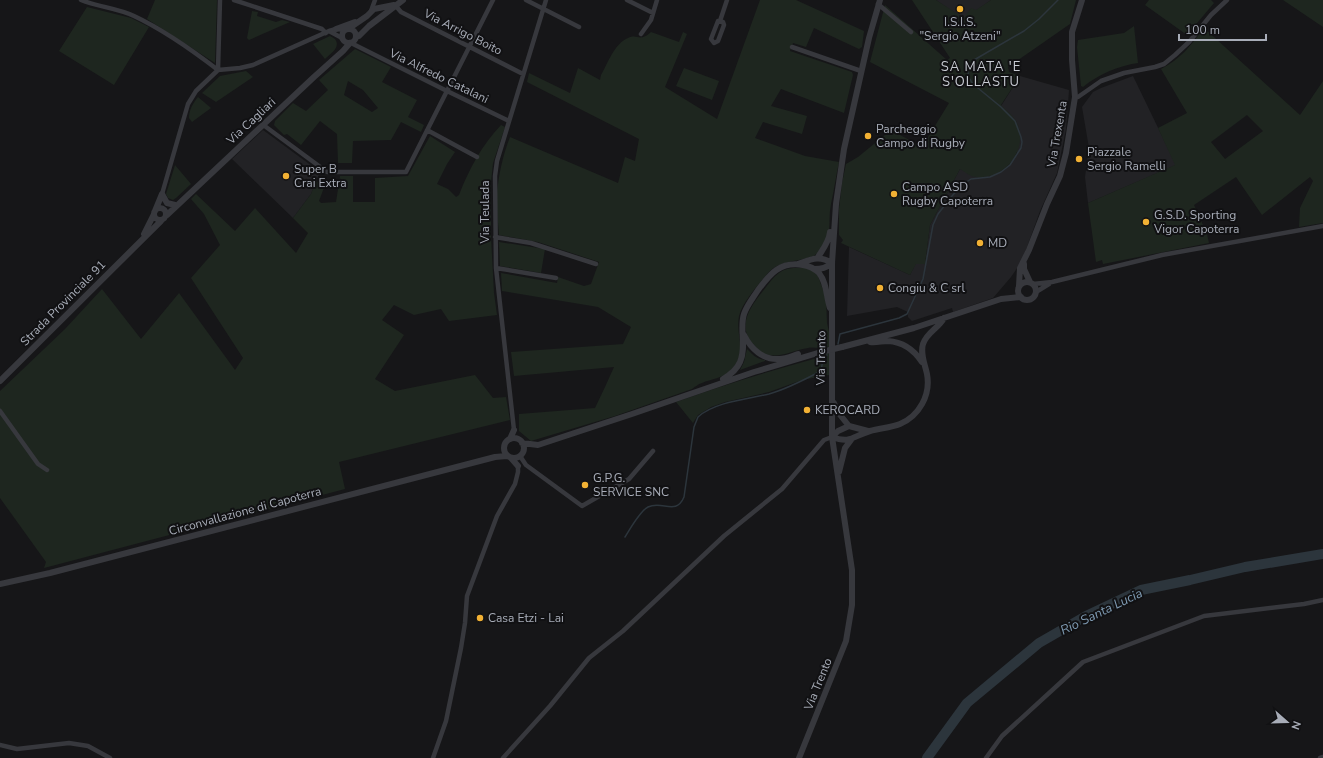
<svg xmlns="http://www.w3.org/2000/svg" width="1323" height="758" font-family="'Nunito Sans',sans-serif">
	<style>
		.built { fill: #222225 }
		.green { fill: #1e261f; fill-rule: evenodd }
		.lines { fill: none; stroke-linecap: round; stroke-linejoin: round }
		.stream { stroke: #2c353c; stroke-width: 1.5 }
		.river { stroke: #2c353c; stroke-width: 10 }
		.minor { stroke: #37383d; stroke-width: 4.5 }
		.tertiary { stroke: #37383d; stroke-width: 6 }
		.tertiary-bridge { stroke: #37383d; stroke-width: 6 }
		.poi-dot { fill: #f2b134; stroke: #111113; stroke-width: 1.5 }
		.labels { text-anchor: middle; stroke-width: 4; stroke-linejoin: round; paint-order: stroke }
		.poi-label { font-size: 12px; fill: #a8adb8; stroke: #111113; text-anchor: start }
		.street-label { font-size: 12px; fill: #a8adb8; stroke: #111113 }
		.neighbourhood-label { font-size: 13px; letter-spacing: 1px; fill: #c9ccd4; stroke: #111113 }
		.water-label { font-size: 13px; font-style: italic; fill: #7f9bb3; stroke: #111113 }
	</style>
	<rect width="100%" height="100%" fill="#161618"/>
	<path class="built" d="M936,0H991L964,19Z
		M1020,76L1069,90L1068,104L1066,129L1057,173L1040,211L1022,261L1011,277L993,298L953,312L952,308L912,321L908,317V312L897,307L847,316L849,247L910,275L916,263L925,264L930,225L960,169L997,174L1012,162L1017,153L1016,121L1001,106Z
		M1133,76L1176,165L1088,203L1085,177L1089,148L1082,107L1093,92L1101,88Z
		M263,130L320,172L311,194L293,218L232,159Z"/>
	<path class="green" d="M155,0H217L215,63L147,19Z
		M760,0H796L864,31L862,47L859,49L814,28L806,47L793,43L790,51L852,72L853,75L844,113L781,89L771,106L807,116L802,134L763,122L755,138L805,156L839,162C836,176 834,190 831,204C829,213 830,222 829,231C828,238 823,245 819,251C812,263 782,257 768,273C759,284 742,303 739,316C735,337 749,352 730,371C723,378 711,379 702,383C698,384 695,387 692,389L615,416L531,441L519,431V414L595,408L605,387L614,367L514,376L511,352L623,344L631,327L598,307L502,291L501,273L557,283L558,277L584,286L591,284L599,262L538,242L499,235C498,221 496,206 497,192C499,173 503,155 510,137L618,183L625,157L635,161L639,139L527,82L529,73L570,93L578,68L600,80L601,75C608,63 614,44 628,38C638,33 639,43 651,32L679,42L683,32L687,34L665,87L717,119Z
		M912,0H936L964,18L971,8L976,10L991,0H1076L1070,24L1008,67L1009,72L1020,76L1001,105C1006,110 1013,116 1016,121C1030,148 1006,180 976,177C971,177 965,172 960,169L930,225L925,264H916L910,275L841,243L843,240L839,235V209L842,183L846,164L858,157L891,130L922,147L949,103L870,62L885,5L947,60L950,58Z
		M1149,0H1211L1214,3L1187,35L1145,5Z
		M1283,0H1323V27Z
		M87,7L131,18L149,27L114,85L59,51Z
		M252,11L258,12L257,16L276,22L282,20L290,22L249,40L247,38Z
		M1134,26L1138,63C1118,66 1099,74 1083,87L1081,86L1077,47L1078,40L1124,33Z
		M1204,28L1300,115L1323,81V223L1299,227L1300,208L1313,181L1310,177L1262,215L1236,177L1194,205L1207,234L1209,243L1103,264L1102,260L1096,262L1088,203L1175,165L1158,128L1187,113L1161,69C1181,59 1191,45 1204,28ZM1247,115L1263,131L1225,159L1211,142Z
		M330,36L335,39C341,48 331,53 325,59L313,44Z
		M355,49L391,67L382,82L417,100L408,117L424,125L421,132L401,122L391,140L353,141L352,163H338L337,134L320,121L301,145L287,134L284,135L274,125L275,121L293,103L306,111L328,90L319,80ZM348,81L363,90L378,108L372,112L344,95Z
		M684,68L719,81L712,100L676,86Z
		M246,71L253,77L216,102L202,93L220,76Z
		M198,97L211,108L192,122L189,118C189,110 193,103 198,97Z
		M501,125L505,127L493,163L491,182V237L494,293L497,315L449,321L441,309L414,315L394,305L382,320L404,335L375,379L395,391L475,375L493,398L506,397L510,420L339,462L345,489L44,568L46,562L0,498V391L65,329L102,289L141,339L179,293L235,370L243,358L191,278L220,245L204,214L191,199L196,194L235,231L255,208L296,253L308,233L293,218L311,194L316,181L325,185L319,201L321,203L336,202L340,176H353V202H375V178L408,176L430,136L455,152L447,164L437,184L448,189L456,197L459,195C469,169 482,145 501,125Z
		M175,165L191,184L176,198L173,200L168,198L166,194Z
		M499,242L545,249L541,273L500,266Z
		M796,268H805L813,271L818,276L826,298L827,323L829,332V375L802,380L769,392L725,402L711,407L698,415L693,423L676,402C724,385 772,370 821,357L820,348C816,348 812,347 808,348C793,350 778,360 763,353C760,352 757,348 754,345C736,327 750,307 763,291C768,285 772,278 779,273C784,269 790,268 796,268Z
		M747,349C753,355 757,359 765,360V361L740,370L744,362Z"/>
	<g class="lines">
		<path class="stream" d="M838,344L840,334L899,318L907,314L923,279L933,225L938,214L952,196L962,185L971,179L990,177L1001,172L1010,165L1021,148L1022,142L1021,137L1015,121L1001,107L973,84L969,78L968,72L970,66L974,60L1024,31L1039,19L1058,0
			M625,537C630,529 640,511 648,507C662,500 676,516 684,497L694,427L698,417C714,402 748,399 769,394C787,389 804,380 821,371L823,359L827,355"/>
		<path class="river" d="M927,758L967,703L1039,643L1086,616L1141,590L1190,580L1245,567L1323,554"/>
		<path class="minor" d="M81,0C98,7 117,8 134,16C164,30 192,50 218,70
			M234,0L322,29L326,33
			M526,0L579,27
			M627,0L653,13
			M878,4L911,32
			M395,5L401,12L523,74
			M371,11L375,0
			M718,21L723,22L724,25L718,41L714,43L711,39Z
			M720,21L727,0
			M329,31L342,38
			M641,34L651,20L657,0
			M351,43L447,91L509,121
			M792,47L861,71
			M218,70L240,68L253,65L329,31L336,29L346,30
			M218,70L220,0
			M1075,97H1078L1101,81L1124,73L1155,67L1164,64L1175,55L1189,42L1211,15L1227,0
			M262,124L327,172H406L493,0
			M427,130L477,157
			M162,194L188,104L196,91L218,70
			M495,237L531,243L596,264
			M496,268L556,278
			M1033,284L1052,282L1162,255L1323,226
			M1036,292L1049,284
			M0,411L38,464L47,470
			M514,430L496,268L495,176L497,161L546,0
			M520,456L526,465L582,506L629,479L653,451
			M0,745L17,749L69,743L88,746L110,758
			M433,758L446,721L461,648L465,623L467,596L497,516L515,484L518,472V466
			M503,758L550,706L589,658L623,631L724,536L782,489L824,440L832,437
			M986,758L1002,736L1083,662L1204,616L1304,604L1323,600
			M1320,758L1323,757"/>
		<path class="tertiary" d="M336,29L355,22
			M348,29L367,16L374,9L394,5
			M342 36a7 7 0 1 1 14 0a7 7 0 1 1-14 0Z
			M356,37L359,36L369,26L403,0
			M162,194L167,203L175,205
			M154 214a6 6 0 1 1 12 0a6 6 0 1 1-12 0Z
			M155,211L162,194
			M167,215L314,77L343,51L350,43
			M144,234L154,214
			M818,257C823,249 829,242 830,232
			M798,264C812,259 819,255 832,263
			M1024,264V269L1030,282
			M814,269C822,269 826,268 832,263
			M1018 291a9 9 0 1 1 18 0a9 9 0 1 1-18 0Z
			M1019,286L1020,268L1029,250L1047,204L1060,176L1066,153L1075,97L1072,60V32L1082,0
			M744,335C751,349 763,360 779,359C786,359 792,356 798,354
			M870,342C876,343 882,341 888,341C904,342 914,350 922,362
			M842,347L914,328L1001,299L1021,297
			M723,379C730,375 737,369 740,362C747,346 739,329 744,314C747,305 753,298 758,290C770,274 780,261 803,265C809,266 815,269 819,273C827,283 826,296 830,308
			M0,381L161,221
			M834,403L837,411L849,426L868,431
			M832,437C851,444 853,436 870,431C880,428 890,428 900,424C919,416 931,395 927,374C925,364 920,354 923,344C927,332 938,329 944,318
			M832,437L838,431L849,426
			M504 448a10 10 0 1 1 20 0a10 10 0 1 1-20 0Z
			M510,439L514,430
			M522,443L538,445L632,414L754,372L821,352
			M511,458L518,466
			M839,472L845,448L851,440
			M0,584L50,573L495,457L507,456
			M799,758L846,641L852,605V570L832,437V263L836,204L844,149L869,38L880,0"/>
		<path class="tertiary-bridge" d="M821,352L842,347"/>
	</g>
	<g class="poi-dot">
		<circle cx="960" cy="9" r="4"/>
		<circle cx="868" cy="136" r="4"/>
		<circle cx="1079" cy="159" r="4"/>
		<circle cx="286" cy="176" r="4"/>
		<circle cx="894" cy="194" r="4"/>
		<circle cx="1146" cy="222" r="4"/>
		<circle cx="980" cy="243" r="4"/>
		<circle cx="880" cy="288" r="4"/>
		<circle cx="807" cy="410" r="4"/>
		<circle cx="585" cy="485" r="4"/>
		<circle cx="480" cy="618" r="4"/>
	</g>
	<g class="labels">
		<g class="poi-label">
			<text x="960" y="26" text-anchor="middle">I.S.I.S.<tspan x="960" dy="14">"Sergio Atzeni"</tspan></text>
			<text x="876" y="133">Parcheggio<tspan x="876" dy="14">Campo di Rugby</tspan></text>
			<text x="1087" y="156">Piazzale<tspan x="1087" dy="14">Sergio Ramelli</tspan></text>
			<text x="294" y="173">Super B<tspan x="294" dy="14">Crai Extra</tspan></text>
			<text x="902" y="191">Campo ASD<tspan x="902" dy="14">Rugby Capoterra</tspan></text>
			<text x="1154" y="219">G.S.D. Sporting<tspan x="1154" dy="14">Vigor Capoterra</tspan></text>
			<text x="988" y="247">MD</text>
			<text x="888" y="292">Congiu &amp; C srl</text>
			<text x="815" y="414">KEROCARD</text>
			<text x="593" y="482">G.P.G.<tspan x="593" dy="14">SERVICE SNC</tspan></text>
			<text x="488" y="622">Casa Etzi - Lai</text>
		</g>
		<g class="street-label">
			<text transform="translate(463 32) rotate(27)" y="4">Via Arrigo Boito</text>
			<text transform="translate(439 76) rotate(26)" y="4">Via Alfredo Catalani</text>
			<text transform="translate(251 121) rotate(-43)" y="4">Via Cagliari</text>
			<text transform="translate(1057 134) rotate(-80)" y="4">Via Trexenta</text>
			<text transform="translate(485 212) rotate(-90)" y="4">Via Teulada</text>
			<text transform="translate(63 303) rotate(-45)" y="4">Strada Provinciale 91</text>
			<text transform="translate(821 358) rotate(-89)" y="4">Via Trento</text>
			<text transform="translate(245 511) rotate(-15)" y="4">Circonvallazione di Capoterra</text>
			<text transform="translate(818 684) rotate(-68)" y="4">Via Trento</text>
		</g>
		<g class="neighbourhood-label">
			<text x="981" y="71">SA MATA 'E<tspan x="981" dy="15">S'OLLASTU</tspan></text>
		</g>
		<g class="water-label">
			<text transform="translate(1101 611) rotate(-26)" y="5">Rio Santa Lucia</text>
		</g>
	</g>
	<g transform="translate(1287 722) rotate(110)" stroke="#111113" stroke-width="3" paint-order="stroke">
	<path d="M0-3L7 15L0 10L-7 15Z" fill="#a8adb8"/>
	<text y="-6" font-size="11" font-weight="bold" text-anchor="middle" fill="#a8adb8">N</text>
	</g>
	<path d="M1179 34v6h87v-6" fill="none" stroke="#a8adb8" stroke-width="2"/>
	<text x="1185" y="34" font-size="12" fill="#a8adb8" stroke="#111113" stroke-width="3" paint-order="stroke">100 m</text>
</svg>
